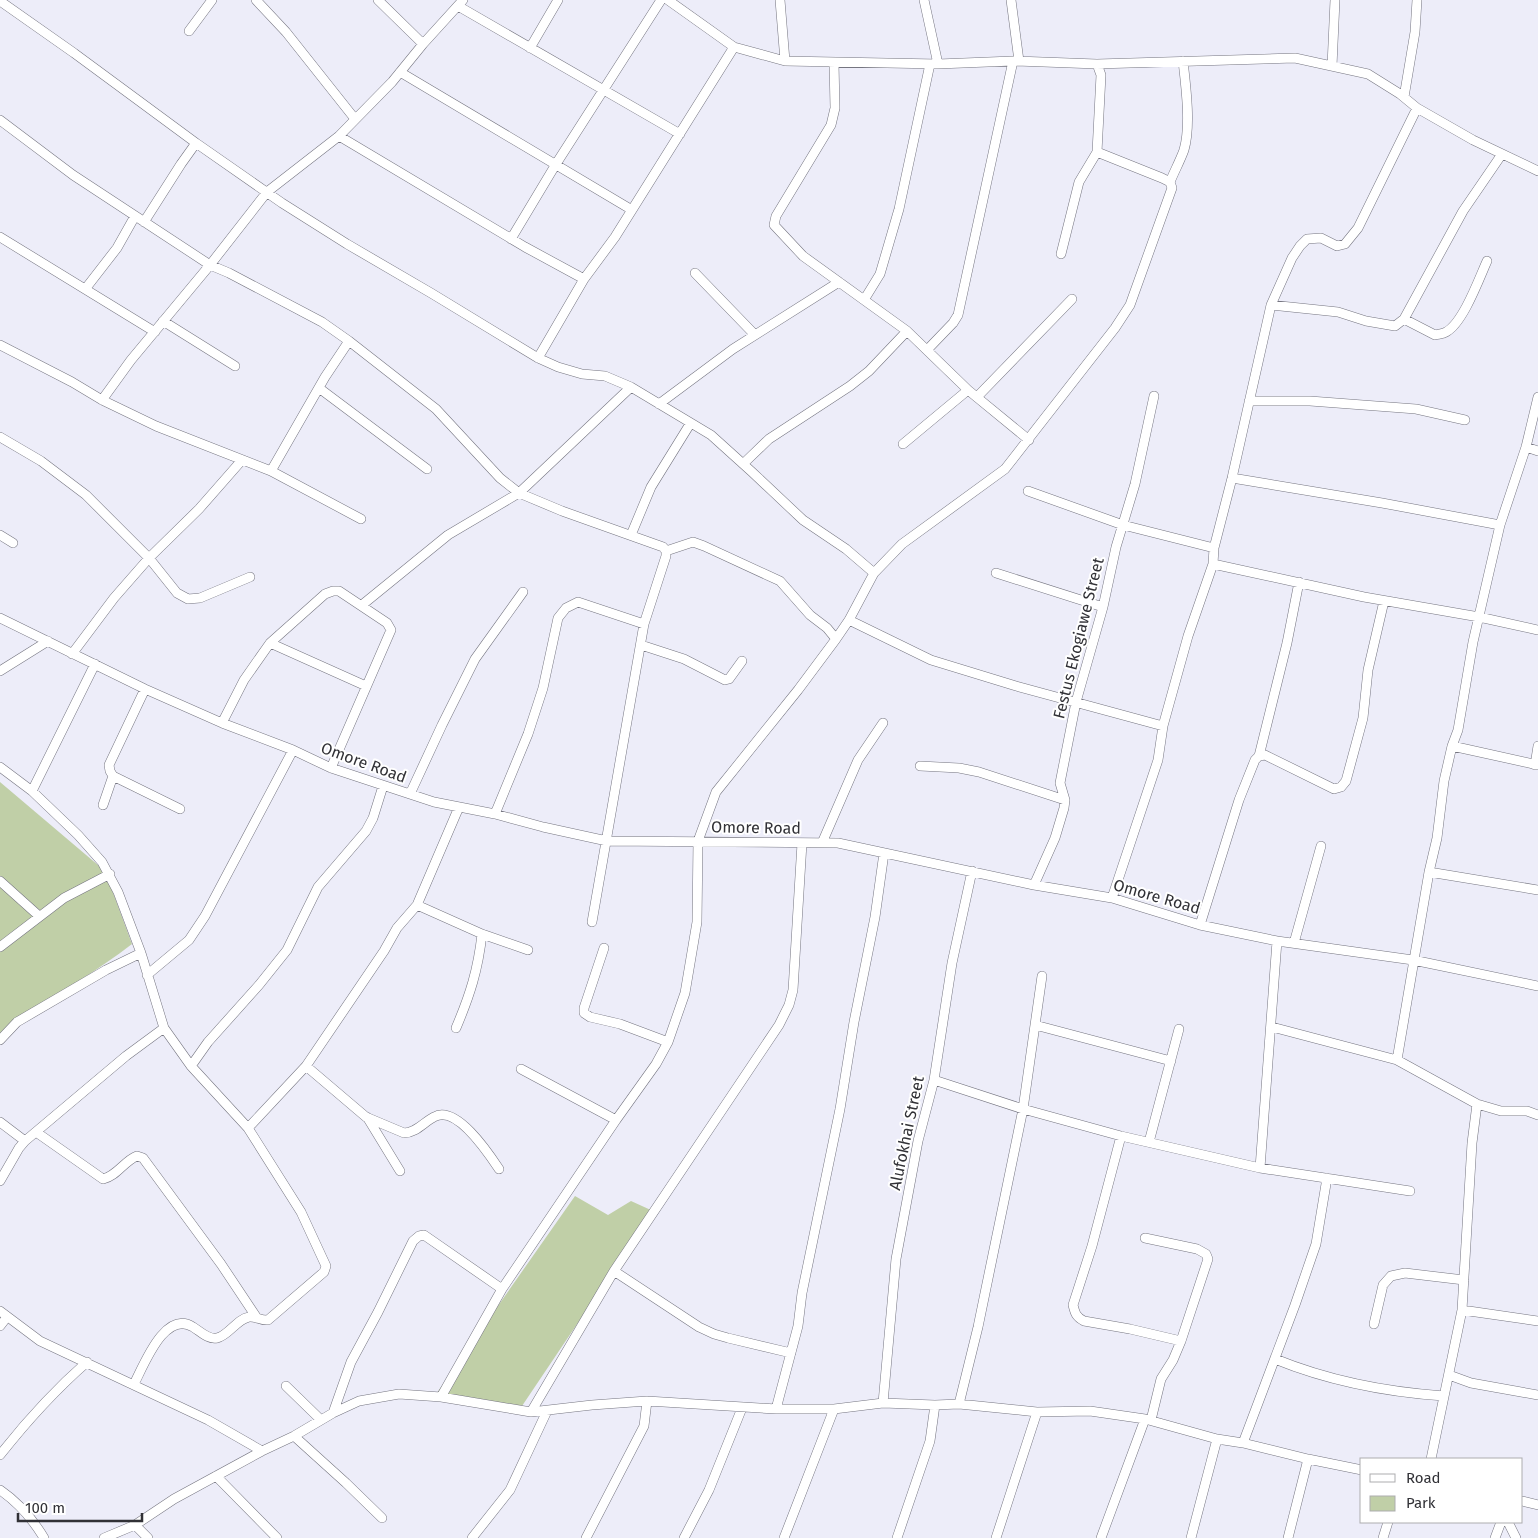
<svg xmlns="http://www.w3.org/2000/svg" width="1538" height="1538" font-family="'Fira Sans',sans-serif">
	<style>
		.green { fill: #c0cfa7 }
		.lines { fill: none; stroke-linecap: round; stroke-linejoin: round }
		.minor-casing { stroke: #757580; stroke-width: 10 }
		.minor { stroke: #fff; stroke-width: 9 }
		.labels { text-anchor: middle; stroke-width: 4; stroke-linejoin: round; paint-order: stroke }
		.street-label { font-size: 16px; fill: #313136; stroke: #fff }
	</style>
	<rect width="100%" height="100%" fill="#ededf9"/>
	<path class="green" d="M0,782L105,871L132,944C89,978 38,1002 0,1041Z
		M575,1196L608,1215L631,1201L653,1211L522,1406L434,1397Z"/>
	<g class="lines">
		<defs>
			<path id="minor" d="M256,0L286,32L355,119
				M378,0L423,44
				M668,0L734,47L785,61L938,64L1013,61L1097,64L1295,58L1368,74L1400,94L1417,108L1473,140L1538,171
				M780,0L785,61
				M924,0L938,64
				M1011,0L1019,61
				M0,1L74,53L196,143L282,203L347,244L431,293L538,358L558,367L582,374L605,376L631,387L711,435L752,472L803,520L846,549L874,573
				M458,6L680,134
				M189,31L212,0
				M530,48L558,0
				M834,63L835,108L831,125L776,216L774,225L803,256L907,331L968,390L1029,440
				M1332,66L1335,0
				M400,72L632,210
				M1404,97L1415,32L1417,0
				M0,120L73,175L210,265L229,273L322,322L349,341L436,409L500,478L519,493L562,511L663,547L666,551V556L644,624L592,922
				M339,136L525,247L584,279
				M1170,182C1174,172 1180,161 1184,150C1191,126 1186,87 1183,61
				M144,222L181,164L196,143
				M0,237L155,332
				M511,239L556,164L661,0
				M1061,254L1079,182L1097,152L1101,75L1097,64
				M695,273L755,335
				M86,288L117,248L135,216
				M864,300L880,274L899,209L930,64
				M1271,305L1338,312L1366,321L1395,326L1404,319L1463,211L1502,154
				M1404,319L1435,335C1439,334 1443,334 1446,332C1463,323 1479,279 1487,261
				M163,321L235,366
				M0,345L72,382L102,400L156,426L271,471L361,519
				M927,350L953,323L958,315L1013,61
				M538,358L584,279L615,237L734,47
				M319,388L427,469
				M977,397L1072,299
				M102,400L131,360L210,265L267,192L339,136L392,82L423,44L463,0
				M1249,401H1310L1416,409L1465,420
				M659,404L733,349L839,282
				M0,437L41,461L86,495L149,558L177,593L188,599L200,598L250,577
				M903,444L968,390
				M1526,447L1538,451
				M743,464L769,439L850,386L869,371L907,331
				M271,471L325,377L349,341
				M1232,478L1382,503L1500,525
				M1028,491L1123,525L1214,548
				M0,535L13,543
				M631,535L651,487L690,424
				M666,551L693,542L704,546L780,581L810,615L827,628L836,639
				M1213,564L1364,597L1479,617L1538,630
				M996,573L1103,607
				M362,605L448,535L519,493L631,387
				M0,618L145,689L222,723L293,750L331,768L434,802L495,814L543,827L607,841L838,843L1034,885L1112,898L1200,925L1277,941L1413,960L1538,986
				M849,620L931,660L1016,686L1163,726
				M270,643L366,686
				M641,645L684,659L725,680L729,679L742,661
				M72,654L114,598L149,558L199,509L242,460
				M0,671L48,641
				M145,689L109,765L110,771L113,776L180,809
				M222,723L244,680L270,643L325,594L333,591H339L387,623L391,630L331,768
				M1452,746L1538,765
				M1259,756L1287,643L1299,582
				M1535,765L1538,746
				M920,766L959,768L979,772L1065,800
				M0,767L32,791L78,835L102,862L118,892L141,953L164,1028L191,1066L248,1128L301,1212L326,1266L324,1272L268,1320C261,1321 256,1316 249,1317C237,1319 228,1336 217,1338C208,1340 200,1331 193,1327C165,1309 144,1365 134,1384
				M32,791L95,664
				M410,794L442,725L475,659L523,592
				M103,805L113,776
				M495,814L528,734L543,688L558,618L566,608L578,602L644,624
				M822,843L858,760L883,723
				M1429,872L1538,890
				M0,881L39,916
				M1034,885L1055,838L1064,808L1065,800L1060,783L1076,702L1103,607L1116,547L1135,484L1154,396
				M1112,898L1158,760L1163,726L1188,636L1213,564L1214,548L1232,478L1271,305L1292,258L1300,246L1307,239L1321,238L1337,246L1345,244L1358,228L1417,108
				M417,905L482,934L528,950
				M1200,925L1239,800L1255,760L1259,756L1265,755L1334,789L1341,787L1346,781L1363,718L1368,670L1384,601
				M1294,943L1321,846
				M0,947L64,898L110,874
				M604,948L584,1008V1013L590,1017L620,1024L668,1042
				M147,975L189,940L205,916L293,750
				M1035,1025L1171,1061
				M1272,1027L1397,1060L1477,1104
				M456,1028C470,995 478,970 482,934
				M0,1040L17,1022L106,970L141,953
				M1397,1060L1429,872L1437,838L1444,781L1452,746L1458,730L1473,642L1500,525L1526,447L1538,397
				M191,1066L208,1042L259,985L287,950L318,887L366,831L373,818L383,786
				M306,1066L366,1117L404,1133C416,1133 424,1122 434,1117C456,1104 489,1154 499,1169
				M521,1069L616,1120
				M934,1080L1023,1109L1121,1136L1260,1168L1410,1191
				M367,1117L400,1171
				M0,1122L25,1141
				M248,1128L306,1066L384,951L397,928L417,905L459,807
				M36,1132L103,1179C117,1176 124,1161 137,1156L143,1158L221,1264L257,1318
				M1121,1136L1092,1246L1073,1305C1075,1313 1076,1317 1084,1321L1130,1329L1181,1341
				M1149,1142L1179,1029
				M1260,1168L1277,941
				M0,1181L19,1148L25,1141L126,1056L164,1028
				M1145,1238L1197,1249L1206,1254L1208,1259L1181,1341L1173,1360L1161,1379L1151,1420
				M614,1271L699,1327L714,1334L728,1338L791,1353
				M1462,1310L1538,1321
				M0,1311L40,1341L208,1420L262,1451
				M1374,1324L1383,1285L1391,1276L1405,1273L1464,1280
				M0,1326L7,1317
				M1275,1359C1329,1381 1386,1392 1444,1396
				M1449,1375L1471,1383L1538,1395
				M286,1386L321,1420
				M441,1397L502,1289L616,1120L656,1064L668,1042L685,993L697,922L698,841L716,792L798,690L836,639L849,620L874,573L902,544L1005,469L1115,328L1130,305L1172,188L1170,182L1162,178L1097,152
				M883,1403L896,1259L918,1141L934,1080L952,963L972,871
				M959,1404L978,1327L1023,1109L1042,976
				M776,1409L798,1326L802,1293L840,1109L854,1022L875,917L884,853
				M531,1412L614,1271L779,1025L789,1005L793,990L802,843
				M333,1413L351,1362L378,1312L413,1241L419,1236L424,1235L502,1289
				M294,1436L346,1483L382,1518
				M1243,1443L1295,1305L1316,1244L1327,1178
				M0,1455C26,1422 55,1390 87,1362
				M1431,1459L1462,1310L1472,1143L1477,1104L1501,1111H1527L1538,1115
				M216,1476L277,1538
				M0,1490C19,1503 32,1518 44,1538
				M1522,1501L1538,1505
				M1508,1522L1516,1538
				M135,1525L148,1538
				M104,1538L135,1525L174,1499L262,1451L294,1436L333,1413L359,1401L399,1394L441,1397L531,1412L592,1405L647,1401L776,1409H834L883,1403L935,1405L959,1404L1037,1412L1090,1411L1145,1419L1217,1439L1243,1443L1308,1459L1362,1470
				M472,1538L510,1490L547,1411
				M586,1538L644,1426L647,1401
				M684,1538L709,1490L742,1408
				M784,1538L834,1409
				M897,1538L930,1441L935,1405
				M996,1538L1037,1412
				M1101,1538L1145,1419
				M1191,1538L1217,1439
				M1288,1538L1308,1459
				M1383,1538L1388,1522
				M1495,1538L1501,1522"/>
		</defs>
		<use href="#minor" class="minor-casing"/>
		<use href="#minor" class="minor"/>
	</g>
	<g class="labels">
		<g class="street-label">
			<text transform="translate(1078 638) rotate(-76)" y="6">Festus Ekogiawe Street</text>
			<text transform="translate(364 762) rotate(20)" y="6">Omore Road</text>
			<text transform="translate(756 827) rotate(1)" y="6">Omore Road</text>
			<text transform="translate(1157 896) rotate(16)" y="6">Omore Road</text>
			<text transform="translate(906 1133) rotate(-78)" y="6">Alufokhai Street</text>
		</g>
	</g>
	<rect x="1360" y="1458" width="162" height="65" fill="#ffffff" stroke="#adadaf"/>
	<rect x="1370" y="1474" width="25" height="8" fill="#ffffff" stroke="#adadaf"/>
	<text x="1406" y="1483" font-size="15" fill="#313136">Road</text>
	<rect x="1370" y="1496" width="25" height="15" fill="#c0cfa7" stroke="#adadaf"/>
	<text x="1406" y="1508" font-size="15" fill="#313136">Park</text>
	<path d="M18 1513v8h124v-8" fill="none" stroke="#313136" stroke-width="2.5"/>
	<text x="25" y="1513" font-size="15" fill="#313136" stroke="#ffffff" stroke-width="4" paint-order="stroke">100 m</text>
</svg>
